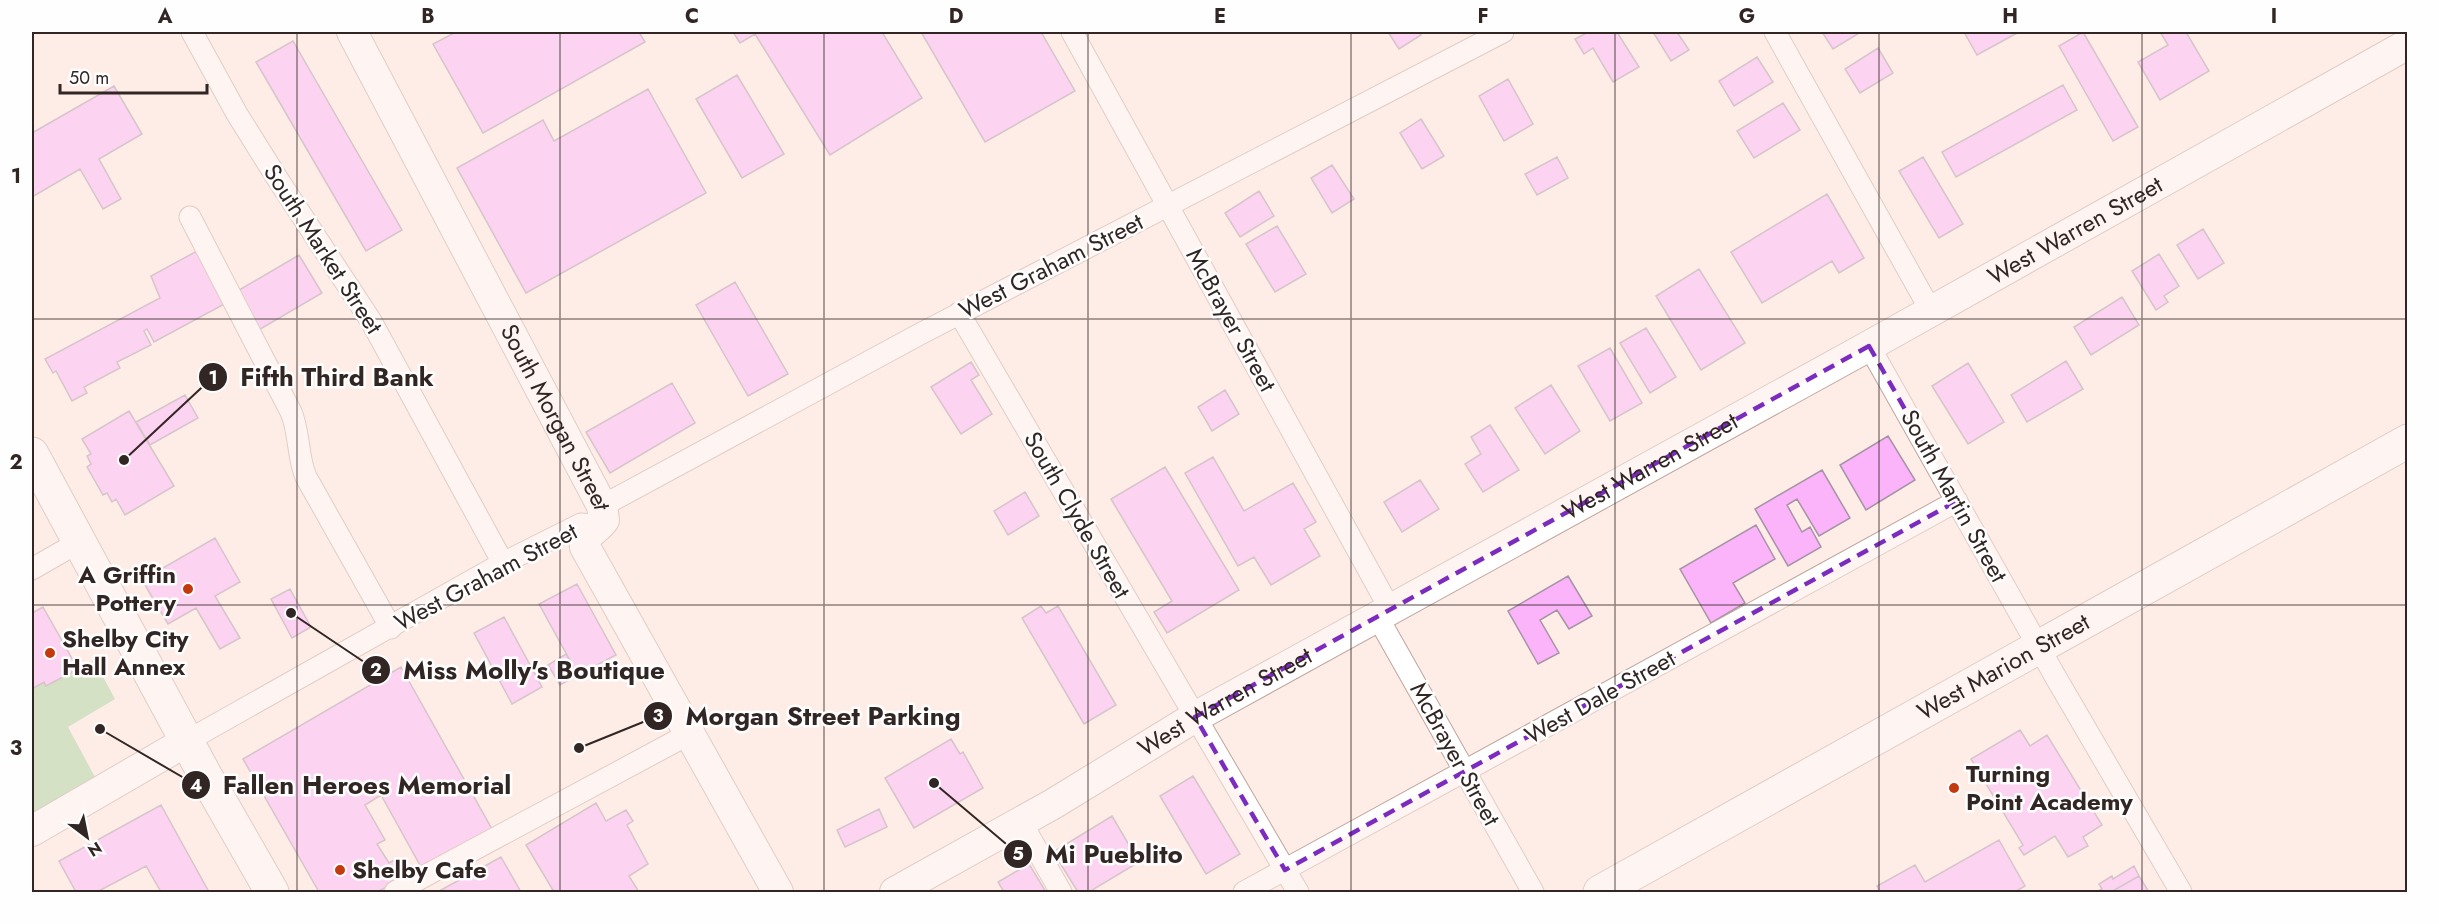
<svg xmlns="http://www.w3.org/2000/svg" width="2439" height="924" font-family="Jost,sans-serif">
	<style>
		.green { fill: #a2d29a }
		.building { fill: #fbb3fa; stroke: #a694a6; stroke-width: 1.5 }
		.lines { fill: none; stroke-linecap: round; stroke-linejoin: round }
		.street-casing { stroke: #bfa59c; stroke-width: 23 }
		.secondary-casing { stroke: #bfa59c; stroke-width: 32 }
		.primary-casing { stroke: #bfa59c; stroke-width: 35 }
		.street { stroke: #fff; stroke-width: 21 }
		.secondary { stroke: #fff; stroke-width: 30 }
		.primary { stroke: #fff; stroke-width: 33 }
		.marked { fill: none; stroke: #7b2cbf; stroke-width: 4.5; stroke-dasharray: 12 8; stroke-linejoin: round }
		.grid { fill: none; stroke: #312623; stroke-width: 1.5; stroke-opacity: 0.55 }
		.poi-dot { fill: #c33a0e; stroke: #fefefe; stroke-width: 2 }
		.labels { text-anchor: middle; stroke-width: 5; stroke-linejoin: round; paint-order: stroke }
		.street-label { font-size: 24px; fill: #312623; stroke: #fefefe }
		.poi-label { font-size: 24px; font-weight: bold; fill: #312623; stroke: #fefefe; text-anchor: start }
		.leader { fill: none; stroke: #312623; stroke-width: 2 }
		.callout-dot { fill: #312623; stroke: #fefefe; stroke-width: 2 }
		.mark-label { font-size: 18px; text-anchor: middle; font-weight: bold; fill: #fff }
		.callout-label { font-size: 26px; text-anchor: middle; font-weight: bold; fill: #312623; stroke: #fefefe; stroke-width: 5; stroke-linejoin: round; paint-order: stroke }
		.neatline { fill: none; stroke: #312623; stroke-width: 2 }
		.grid-label { font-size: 20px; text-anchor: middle; font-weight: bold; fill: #312623 }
	</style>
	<rect width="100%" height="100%" fill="#feede7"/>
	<path class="green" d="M94,660L115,699L68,727L102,790L32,818V689L44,682L46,686Z"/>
	<path class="building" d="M456,32H639L645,42L483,133L433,44Z
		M733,32H882L922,98L830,155L755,34L740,43Z
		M921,32H1041L1075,91L985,142Z
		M1388,32H1419L1421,35L1399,49Z
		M1588,32H1617L1639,67L1613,82L1593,48L1584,54L1575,39Z
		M1653,32H1677L1689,50L1671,61Z
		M1822,32H1861L1833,49Z
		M1964,32H2019L1977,55Z
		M2083,32L2138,127L2113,141L2059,46Z
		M2160,32H2186L2209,71L2160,100L2138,62L2168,45Z
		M293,41L402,230L366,251L256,62Z
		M1878,48L1893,73L1860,93L1845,69Z
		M1757,57L1773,82L1734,106L1719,81Z
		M737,75L784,154L742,178L696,99Z
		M1508,79L1533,124L1504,141L1479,96Z
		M2063,85L2077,110L1956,177L1942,152Z
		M114,86L142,134L99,159L121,199L103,209L80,169L32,197V133Z
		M648,89L706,193L526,293L457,168L543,120L554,141Z
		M1783,103L1800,130L1754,158L1737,131Z
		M1421,119L1444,156L1422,169L1400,133Z
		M1557,157L1568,178L1537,195L1525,174Z
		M1923,157L1963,224L1939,238L1899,171Z
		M1332,165L1354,199L1332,213L1311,178Z
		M1259,191L1274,216L1240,237L1225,213Z
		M1827,194L1864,258L1839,273L1832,261L1762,303L1731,252Z
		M1277,226L1306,274L1275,292L1246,244Z
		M2203,229L2224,263L2198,279L2177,245Z
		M197,251L230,301L154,342L147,329L144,331L151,345L117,362L120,368L84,387L87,393L72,401L56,371L53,373L45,359L160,298L151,276Z
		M2159,254L2179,286L2164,296L2168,302L2156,310L2132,271Z
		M299,255L322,293L257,331L234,293Z
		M1699,269L1745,343L1701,370L1656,296Z
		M735,282L788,374L748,396L696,305Z
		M2122,297L2139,325L2091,355L2074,327Z
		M1646,328L1676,377L1650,393L1620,343Z
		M1610,348L1642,403L1610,421L1578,366Z
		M2066,361L2083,389L2027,422L2011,395Z
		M971,362L979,375L971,380L992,414L961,434L931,387Z
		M1968,363L2004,422L1968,444L1932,386Z
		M672,383L695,423L610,473L586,432Z
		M1551,385L1580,431L1545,454L1515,408Z
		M1225,390L1239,414L1212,431L1198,407Z
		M185,395L198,418L150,445L136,422Z
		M129,411L174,486L125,515L116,499L112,502L107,493L103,495L87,467L91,464L87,456L91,454L82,439Z
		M1490,425L1519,470L1483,492L1465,464L1481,454L1471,437Z
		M1888,436L1915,480L1866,510L1840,465Z
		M1213,457L1244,511L1293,483L1316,522L1304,529L1320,556L1271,585L1254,557L1238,566L1185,473Z
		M1165,467L1239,590L1167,633L1154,612L1172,601L1111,499Z
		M1822,470L1850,518L1819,536L1797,499L1787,505L1802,532L1810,527L1821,547L1788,566L1755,509Z
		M1420,480L1439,509L1402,532L1384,502Z
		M1025,492L1039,516L1008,535L994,511Z
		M1756,525L1775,559L1733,583L1745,603L1711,623L1680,569Z
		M215,538L240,582L215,596L240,638L220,649L196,608L168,624L142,580Z
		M1568,576L1592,616L1569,629L1557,610L1540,620L1559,653L1538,664L1508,611Z
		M577,584L616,655L578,675L539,604Z
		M290,589L311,627L292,638L271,599Z
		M1041,606L1046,613L1058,606L1116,705L1084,724L1022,618Z
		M43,607L78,669L46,686L44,682L32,689V613Z
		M504,617L542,687L512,704L474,633Z
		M566,654L578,675L560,685L548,665Z
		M401,667L492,829L421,867L381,795L365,805L385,840L377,844L389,863L394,860L405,878L377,892H319L243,759Z
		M2020,730L2030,746L2047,735L2102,825L2083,837L2088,846L2068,857L2055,836L2024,855L2019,848L2023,845L1971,759Z
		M951,739L960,754L963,752L983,788L914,828L885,778Z
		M1193,776L1240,854L1206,874L1160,796Z
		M596,803L606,821L626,810L633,821L627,825L648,864L629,876L639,892H554L526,845Z
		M161,805L209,892H161L146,866L97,892H76L59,861Z
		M879,809L887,827L845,847L837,830Z
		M1112,816L1139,862L1089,892H1078L1053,852Z
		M1999,840L2025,886L2015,892H1880L1877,886L1915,865L1925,882Z
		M501,857L521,892L439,891Z
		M1029,864L1046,892H1004L998,882Z
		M2134,866L2139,876L2111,892H2096L2102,889L2099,884L2112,876L2113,879Z
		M2139,876L2149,892H2111Z"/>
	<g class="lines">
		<defs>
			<path id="street" d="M192,32L237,114L277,178L371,321L503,563
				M1072,32L1390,609
				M1775,32L1931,311
				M190,217L291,412C300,433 297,456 306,477L391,628
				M959,313L1298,892
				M1869,346L2055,676L2181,892
				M602,506L920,334L1503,32
				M32,569L79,542
				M1377,616L1533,892
				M187,741L503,563L581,524L598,526
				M1021,822L1061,892
				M395,892L689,734
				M1244,892L1957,501"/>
			<g id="secondary">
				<path id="s1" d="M352,32L602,506L604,520C597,530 584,533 585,547L778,892"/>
				<path d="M32,831L187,741"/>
				<path id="s2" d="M895,892L1053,804L1195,717L1869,346L2408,44"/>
			</g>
			<g id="primary">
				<path d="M32,454L205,775L272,892"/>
				<path id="s3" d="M1600,892L2408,441"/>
			</g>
		</defs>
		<use href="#street" class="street-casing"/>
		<use href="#secondary" class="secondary-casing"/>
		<use href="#primary" class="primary-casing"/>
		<use href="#street" class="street"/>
		<use href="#secondary" class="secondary"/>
		<use href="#primary" class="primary"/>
	</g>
	<path d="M0 0H2439V924H0ZM1869,346L1957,501L1285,870L1195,717Z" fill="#feede7" fill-opacity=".55" fill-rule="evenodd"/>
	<path class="marked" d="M1869,346L1957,501L1285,870L1195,717Z"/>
	<path class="grid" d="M297,32V892M560,32V892M824,32V892M1088,32V892M1351,32V892M1615,32V892M1879,32V892M2142,32V892M32,319H2408M32,605H2408"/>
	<g class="poi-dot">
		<circle cx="188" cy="589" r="6"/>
		<circle cx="50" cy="653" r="6"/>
		<circle cx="1954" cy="788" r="6"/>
		<circle cx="340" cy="870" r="6"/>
	</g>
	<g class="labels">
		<g class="street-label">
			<text dy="8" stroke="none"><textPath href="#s2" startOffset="1353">West Warren Street</textPath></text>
			<text transform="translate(323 249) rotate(57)" y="8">South Market Street</text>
			<text transform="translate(1051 266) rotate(-27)" y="8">West Graham Street</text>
			<text transform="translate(1231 320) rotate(61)" y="8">McBrayer Street</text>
			<text dy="8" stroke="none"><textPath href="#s1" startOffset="436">South Morgan Street</textPath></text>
			<text dy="8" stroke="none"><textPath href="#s2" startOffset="867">West Warren Street</textPath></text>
			<text transform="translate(1954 496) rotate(61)" y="8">South Martin Street</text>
			<text transform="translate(1077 515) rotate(60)" y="8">South Clyde Street</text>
			<text transform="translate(486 577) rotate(-28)" y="8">West Graham Street</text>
			<text dy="8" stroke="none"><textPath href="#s3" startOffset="462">West Marion Street</textPath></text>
			<text transform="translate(1600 697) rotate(-29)" y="8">West Dale Street</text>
			<text dy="8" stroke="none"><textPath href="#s2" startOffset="381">West Warren Street</textPath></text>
			<text transform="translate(1455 754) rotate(61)" y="8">McBrayer Street</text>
		</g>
		<g class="poi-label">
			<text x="176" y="583" text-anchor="end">A Griffin<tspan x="176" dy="28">Pottery</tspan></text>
			<text x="62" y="647">Shelby City<tspan x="62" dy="28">Hall Annex</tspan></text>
			<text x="1966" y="782">Turning<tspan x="1966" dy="28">Point Academy</tspan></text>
			<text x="352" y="878">Shelby Cafe</text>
		</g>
	</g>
	<path class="leader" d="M124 460L213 377M291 613L376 670M579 748L658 716M100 729L196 785M934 783L1018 854"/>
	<g class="callout-dot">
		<circle cx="124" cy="460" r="6"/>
		<circle cx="291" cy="613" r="6"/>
		<circle cx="579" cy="748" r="6"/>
		<circle cx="100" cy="729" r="6"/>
		<circle cx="934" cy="783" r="6"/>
		<circle cx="213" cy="377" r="15"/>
		<circle cx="376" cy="670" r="15"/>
		<circle cx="658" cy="716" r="15"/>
		<circle cx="196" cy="785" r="15"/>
		<circle cx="1018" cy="854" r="15"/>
	</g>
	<g class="mark-label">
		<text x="213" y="384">1</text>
		<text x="376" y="676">2</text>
		<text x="658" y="722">3</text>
		<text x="196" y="792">4</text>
		<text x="1018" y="860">5</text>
	</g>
	<g class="callout-label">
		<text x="337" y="386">Fifth Third Bank</text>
		<text x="534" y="679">Miss Molly's Boutique</text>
		<text x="823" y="725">Morgan Street Parking</text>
		<text x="367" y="794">Fallen Heroes Memorial</text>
		<text x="1114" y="863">Mi Pueblito</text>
	</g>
	<rect width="2439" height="924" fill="none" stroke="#fefefe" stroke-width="66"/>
	<g transform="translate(87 837) rotate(148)" stroke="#fefefe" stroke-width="4.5" paint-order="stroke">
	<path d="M0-4.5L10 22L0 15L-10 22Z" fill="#312623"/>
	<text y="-9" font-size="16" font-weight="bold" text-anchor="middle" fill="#312623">N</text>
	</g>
	<path d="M60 84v9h147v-9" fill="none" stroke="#312623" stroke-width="3"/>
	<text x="69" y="84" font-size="18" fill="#312623" stroke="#fefefe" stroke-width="4.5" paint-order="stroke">50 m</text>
	<rect x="33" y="33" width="2373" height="858" class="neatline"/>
	<g class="grid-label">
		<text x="165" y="23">A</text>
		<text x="428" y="23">B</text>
		<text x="692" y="23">C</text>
		<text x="956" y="23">D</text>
		<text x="1220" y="23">E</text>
		<text x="1483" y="23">F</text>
		<text x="1747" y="23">G</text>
		<text x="2010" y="23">H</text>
		<text x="2274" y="23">I</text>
		<text x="16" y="183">1</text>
		<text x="16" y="469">2</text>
		<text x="16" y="755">3</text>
	</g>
</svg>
